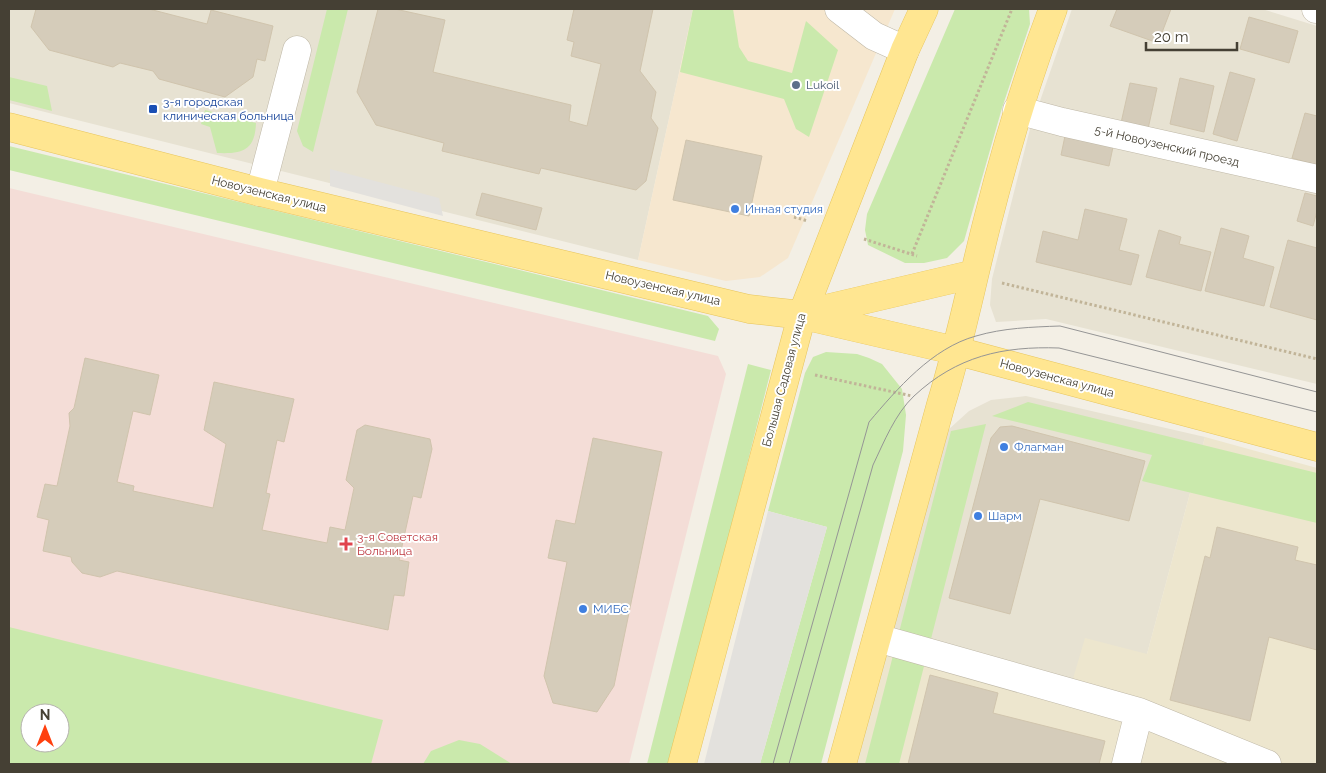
<svg xmlns="http://www.w3.org/2000/svg" width="1326" height="773" font-family="Raleway,sans-serif">
	<style>
		.residential { fill: #e7e2d2 }
		.commercial { fill: #f6e7cf }
		.education { fill: #ede6ce }
		.medical { fill: #f4ddd7; fill-rule: evenodd }
		.green { fill: #cae9ac; fill-rule: evenodd }
		.parking { fill: #e3e1dd }
		.building { fill: #d5ccba; stroke: #d0c4ad }
		.lines { fill: none; stroke-linecap: round; stroke-linejoin: round }
		.minor-casing { stroke: #bfb8a7; stroke-width: 29 }
		.major-casing { stroke: #e7c55e; stroke-width: 29 }
		.path { stroke: #c1b498; stroke-width: 3; stroke-dasharray: 2.5 2.5; stroke-linecap: butt }
		.minor { stroke: #fff; stroke-width: 28 }
		.major { stroke: #ffe691; stroke-width: 28 }
		.tram { stroke: #959595; stroke-width: 1 }
		.service-dot { fill: #5c6f8a; stroke: #fff; stroke-width: 2 }
		.transit-dot { fill: #1a4fb4; stroke: #fff; stroke-width: 2 }
		.shop-dot { fill: #3f7fe0; stroke: #fff; stroke-width: 2 }
		.health-dot { fill: #e0444e; stroke: #fff; stroke-width: 2 }
		.labels { text-anchor: middle; stroke-width: 4; stroke-linejoin: round; paint-order: stroke }
		.service-label { font-size: 12px; fill: #4e5e75; stroke: #fff; text-anchor: start }
		.transit-label { font-size: 12px; fill: #164399; stroke: #fff; text-anchor: start }
		.street-label { font-size: 12px; fill: #454034; stroke: #fff }
		.shop-label { font-size: 12px; fill: #366cbe; stroke: #fff; text-anchor: start }
		.health-label { font-size: 12px; fill: #be3a42; stroke: #fff; text-anchor: start }
	</style>
	<rect width="100%" height="100%" fill="#f3efe5"/>
	<path class="residential" d="M9,9H693L638,260L9,103Z
		M1072,9H1262L1317,26V171L1048,109L1040,101Z
		M1042,125L1317,190V384L1046,319L996,322L990,305L992,279L1030,129Z
		M1026,396L1205,437L1147,654L1067,699L886,650L948,430L969,411L991,400Z"/>
	<path class="commercial" d="M693,9H895L788,258L760,277L726,281L638,260Z"/>
	<path class="education" d="M1205,437L1317,468V764H855L886,650L1067,699L1085,638L1147,654Z"/>
	<path class="medical" d="M9,188L718,356L726,374L629,764H9ZM30,713H60V743H30Z"/>
	<path class="green" d="M327,9H348L313,152L303,146L297,131Z
		M693,9H733L739,47L748,61L792,73L806,21L838,50L809,137L796,129L784,99L680,72Z
		M955,9H1029L1030,24L1002,108L964,241L947,258L924,263H905L868,245L865,230L867,214Z
		M9,77L47,86L52,111L9,100Z
		M205,110L256,123C255,151 242,154 217,153L210,127L201,124Z
		M9,146L708,316L719,329L715,341L9,170Z
		M826,352L857,354L869,358L882,364L902,389L906,415L903,451L821,764H760L827,527L768,511L805,373L813,357Z
		M748,364L771,370L671,764H647Z
		M1028,402L1317,473V523L1142,481L1152,455L992,416Z
		M986,424L899,764H865L951,431Z
		M9,627L383,720L371,764H9ZM30,713H60V743H30Z
		M459,740L480,744L512,764H423L431,751Z"/>
	<path class="parking" d="M330,169L439,198L443,216L330,186Z
		M768,511L827,527L760,764H704Z"/>
	<path class="building" d="M36,9H149L207,24L211,10L273,26L265,61L257,59L253,77L225,97L159,79L153,71L120,63L113,67L49,50L31,27Z
		M378,9H395L445,20L433,72L571,105L569,121L587,126L601,64L571,56L574,42L567,40L574,9H653L640,71L656,92L651,118L658,128L646,181L636,190L541,168L539,174L442,151L444,143L376,125L357,92Z
		M1117,9H1171L1158,43L1110,26Z
		M1249,17L1298,31L1289,63L1240,49Z
		M1230,72L1255,79L1237,141L1213,134Z
		M1180,78L1214,86L1204,132L1170,124Z
		M1130,83L1157,88L1148,129L1121,123Z
		M1305,113L1317,116V165L1292,158Z
		M1065,136L1113,147L1109,166L1061,155Z
		M686,140L762,156L749,216L673,200Z
		M482,193L542,208L536,230L476,215Z
		M1305,193L1317,196V211L1313,226L1297,221Z
		M1085,209L1127,219L1119,250L1139,255L1131,285L1036,262L1043,231L1078,240Z
		M1221,228L1249,236L1243,258L1274,267L1264,306L1205,291Z
		M1159,230L1181,237L1179,244L1211,252L1201,291L1146,277Z
		M1288,240L1317,248V320L1270,307Z
		M85,358L159,375L150,415L133,411L117,482L134,486L133,491L213,508L226,444L204,430L214,382L294,399L284,442L277,440L266,493L270,494L262,530L327,543L330,527L345,530L354,488L346,480L357,430L365,425L430,439L432,449L421,498L413,496L399,560L409,562L404,596L394,595L388,630L117,571L100,577L82,573L72,562L71,557L43,551L49,520L37,517L45,484L57,486L70,426L69,413L74,408Z
		M1012,426L1145,461L1129,521L1040,499L1010,614L949,598L991,438L1000,427Z
		M593,438L662,452L614,686L597,712L553,703L544,676L567,562L548,558L556,520L575,524Z
		M1217,527L1298,547L1295,560L1317,565V650L1269,637L1250,721L1170,700L1205,556L1210,558Z
		M930,675L998,693L993,713L1105,741L1099,764H908Z"/>
	<g class="lines">
		<defs>
			<path id="minor" d="M839,9L874,36L905,50
				M1316,9H1317
				M1017,110L1062,122L1317,179
				M260,192L297,50
				M877,638L1139,712L1267,764
				M1126,764L1139,712"/>
			<path id="major" d="M9,127L260,192L749,309L802,315L957,351L1317,447
				M808,313L974,274
				M682,764L802,315L905,50L924,9
				M842,764L941,404C960,343 972,281 988,219C1006,148 1027,78 1053,9"/>
		</defs>
		<use href="#minor" class="minor-casing"/>
		<use href="#major" class="major-casing"/>
		<path class="path" d="M794,217L808,221
			M864,239L917,256
			M912,254L1012,9
			M1002,283L1317,359
			M815,375L912,396
			M9,764H10"/>
		<use href="#minor" class="minor"/>
		<use href="#major" class="major"/>
		<path class="tram" d="M773,764L869,422C897,389 932,348 976,336C1003,328 1032,327 1060,326L1317,392
			M789,764L873,465C884,442 895,414 914,396C957,356 1003,346 1059,348L1317,412"/>
	</g>
	<circle class="service-dot" cx="796" cy="85" r="5"/>
	<rect class="transit-dot" x="148" y="104" width="10" height="10" rx="2.5"/>
	<g class="shop-dot">
		<circle cx="735" cy="209" r="5"/>
		<circle cx="1004" cy="447" r="5"/>
		<circle cx="978" cy="516" r="5"/>
		<circle cx="583" cy="609" r="5"/>
	</g>
	<path class="health-dot" d="M343.5 536.5h5v5h5v5h-5v5h-5v-5h-5v-5h5z"/>
	<g class="labels">
		<g class="service-label">
			<text x="806" y="89">Lukoil</text>
		</g>
		<g class="transit-label">
			<text x="163" y="106">3-я городская<tspan x="163" dy="14">клиническая больница</tspan></text>
		</g>
		<g class="street-label">
			<text transform="translate(1167 146) rotate(13)" y="4">5-й Новоузенский проезд</text>
			<text transform="translate(269 194) rotate(14)" y="4">Новоузенская улица</text>
			<text transform="translate(663 288) rotate(13)" y="4">Новоузенская улица</text>
			<text transform="translate(1057 378) rotate(15)" y="4">Новоузенская улица</text>
			<text transform="translate(784 380) rotate(-75)" y="4">Большая Садовая улица</text>
		</g>
		<g class="shop-label">
			<text x="745" y="213">Инная студия</text>
			<text x="1014" y="451">Флагман</text>
			<text x="988" y="520">Шарм</text>
			<text x="593" y="613">МИБС</text>
		</g>
		<g class="health-label">
			<text x="357" y="541">3-я Советская<tspan x="357" dy="14">Больница</tspan></text>
		</g>
	</g>
	<rect width="1326" height="773" fill="none" stroke="#454034" stroke-width="20"/>
	<g transform="translate(45 728)"><circle r="24" fill="#ffffff" stroke="#b5b3ae"/>
	<path d="M0-4L9 19L0 12L-9 19Z" fill="#ff400f"/>
	<text y="-8" font-size="14" font-weight="bold" text-anchor="middle" fill="#454034">N</text>
	</g>
	<path d="M1146 42v8h91v-8" fill="none" stroke="#454034" stroke-width="2.5"/>
	<text x="1154" y="42" font-size="15" fill="#454034" stroke="#ffffff" stroke-width="4" paint-order="stroke">20 m</text>
</svg>
